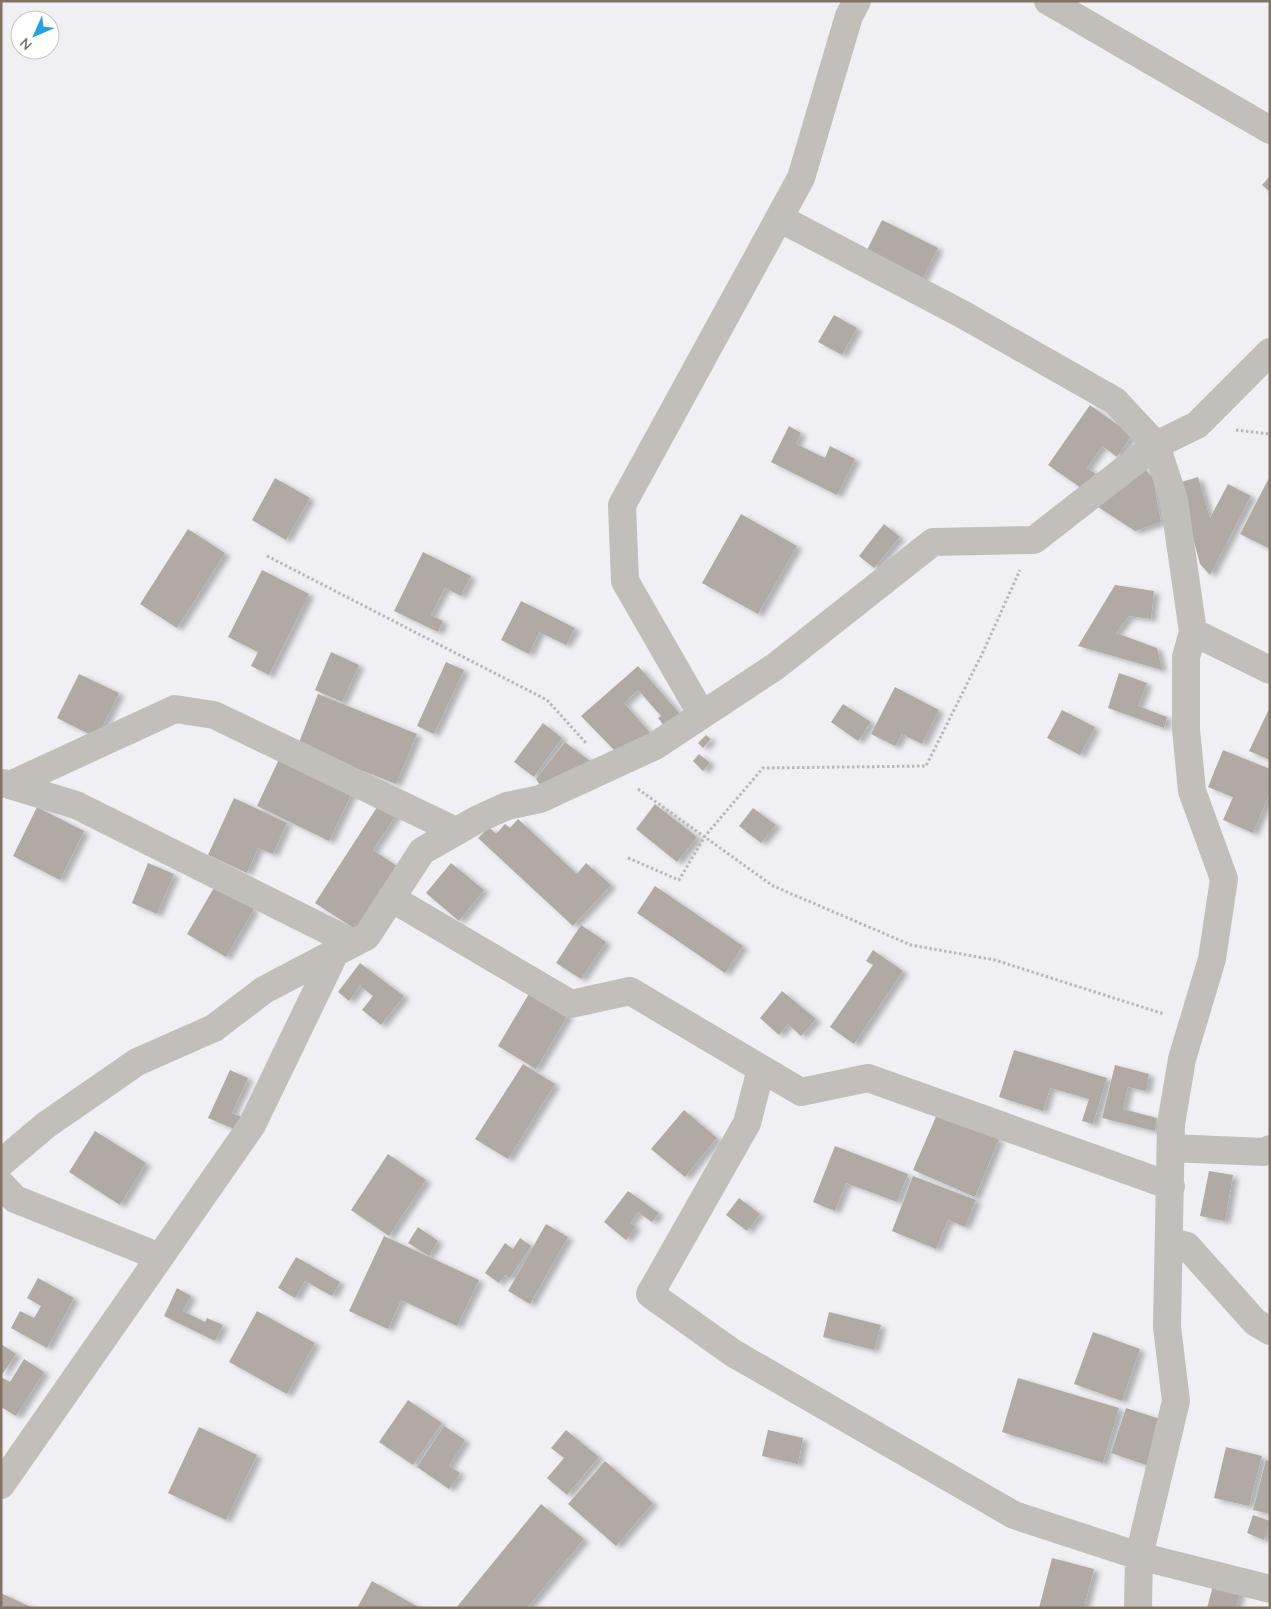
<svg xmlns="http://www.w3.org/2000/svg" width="1271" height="1609" font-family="Quicksand,sans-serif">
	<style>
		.building { fill: #b1aaa4; filter: url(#shadow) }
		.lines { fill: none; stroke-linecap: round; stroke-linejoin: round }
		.path { stroke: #bab8b5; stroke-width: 3; stroke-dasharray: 2.5 2.5; stroke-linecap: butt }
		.minor { stroke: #c2bfba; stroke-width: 28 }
	</style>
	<defs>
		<filter id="shadow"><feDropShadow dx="5.5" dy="3" stdDeviation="2.5" flood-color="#0004"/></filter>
	</defs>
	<rect width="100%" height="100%" fill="#f0f0f4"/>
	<path class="building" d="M1270,176V192L1262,185Z
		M882,220L938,248L921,282L865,254Z
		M834,315L857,328L842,355L818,342Z
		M1090,405L1132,435L1117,457L1102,446L1087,468L1096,474L1084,490L1048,465Z
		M789,426L801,433L796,444L825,458L830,446L855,459L837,495L771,462Z
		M1140,464L1153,478L1161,522L1135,531L1095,505Z
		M1270,476V549L1240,534Z
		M1198,477L1210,518L1228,484L1251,496L1210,575L1200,564L1178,483Z
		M275,478L310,498L286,540L252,520Z
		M741,514L797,546L758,614L702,583Z
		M884,524L900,537L874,568L859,556Z
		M188,529L225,553L177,628L140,604Z
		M423,552L471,576L461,596L445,588L431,615L443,621L438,632L394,611Z
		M262,570L309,594L269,675L251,666L258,652L228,637Z
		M1115,585L1154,591L1151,619L1129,616L1116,633L1157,648L1162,670L1078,646Z
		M521,601L575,628L566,645L539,632L529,654L501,640Z
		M331,652L359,665L342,702L315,690Z
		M446,662L464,670L434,734L417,726Z
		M638,666L681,715L666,728L658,718L661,716L638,690L624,703L653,736L617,753L581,716Z
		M1119,673L1147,683L1138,706L1167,717L1164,728L1108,708Z
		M79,674L119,693L97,738L57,718Z
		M895,687L939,710L922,744L902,734L895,746L871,734Z
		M318,694L417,734L396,784L298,745Z
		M843,704L871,722L858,741L831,722Z
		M1270,707V760L1249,751Z
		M1062,710L1095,727L1080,755L1047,738Z
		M543,723L562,738L534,777L514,762Z
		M706,735L711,739L703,748L698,743Z
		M565,742L594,764L545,793L536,779Z
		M1223,750L1270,769V793L1253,833L1223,820L1233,797L1208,787Z
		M282,753L354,789L329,841L257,806Z
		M699,754L710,763L703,771L693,761Z
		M234,798L287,823L273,854L258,848L247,873L208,855Z
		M381,801L398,812L373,850L400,868L358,931L315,903Z
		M655,804L697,837L677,862L636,829Z
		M37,807L84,831L60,880L13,856Z
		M753,808L776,825L761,843L739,826Z
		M518,819L577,874L586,863L611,885L573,926L478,838L489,827L496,834L505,824L510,828Z
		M148,863L174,874L157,914L132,903Z
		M451,863L484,890L459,921L426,893Z
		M215,886L254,909L226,957L187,934Z
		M655,886L743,946L725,973L637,913Z
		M581,925L606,942L581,979L556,963Z
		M873,950L903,971L854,1044L830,1027L873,965L866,961Z
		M360,963L404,996L381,1025L362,1010L373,996L360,986L349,1001L338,992Z
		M782,991L816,1019L801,1036L788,1024L779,1035L760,1018Z
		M530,992L568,1015L536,1069L498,1046Z
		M1014,1050L1107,1078L1093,1124L1082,1121L1089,1099L1050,1088L1043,1111L999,1097Z
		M523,1064L555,1084L508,1159L475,1139Z
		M1115,1065L1149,1074L1146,1091L1128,1087L1123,1109L1157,1118L1155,1131L1102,1118Z
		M230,1070L248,1078L232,1113L245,1118L239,1131L208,1118Z
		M684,1110L717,1138L685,1177L651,1149Z
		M938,1112L999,1139L975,1197L913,1170Z
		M95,1131L146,1163L120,1205L69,1172Z
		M835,1146L908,1174L897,1202L846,1183L835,1211L813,1202Z
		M388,1154L426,1180L389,1236L351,1210Z
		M1209,1171L1233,1175L1225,1221L1200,1216Z
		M913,1176L976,1200L965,1227L948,1220L936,1249L892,1231Z
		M628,1191L659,1213L652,1222L638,1212L630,1223L636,1227L626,1240L604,1222Z
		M739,1198L760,1214L747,1231L726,1215Z
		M546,1224L568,1237L530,1304L508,1291Z
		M418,1227L438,1241L429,1256L408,1243Z
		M384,1236L479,1280L457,1326L401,1300L388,1329L349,1311Z
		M520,1238L531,1246L510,1278L505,1275L499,1283L485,1273L505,1243L513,1249Z
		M296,1257L340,1282L332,1296L305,1281L295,1298L278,1288Z
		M38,1278L74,1298L47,1348L11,1328L20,1311L34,1318L41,1306L27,1298Z
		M177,1288L191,1296L183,1311L205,1322L207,1318L223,1325L215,1341L164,1316Z
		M257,1311L315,1343L287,1394L229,1362Z
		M829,1312L881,1325L874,1350L823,1337Z
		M1093,1332L1140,1349L1122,1401L1074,1384Z
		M1,1344L16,1354L1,1376Z
		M24,1359L44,1372L16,1416L1,1407V1377L10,1382Z
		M1018,1378L1119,1408L1103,1463L1002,1432Z
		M408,1400L442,1423L413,1465L379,1442Z
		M1126,1408L1163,1420L1149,1466L1111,1453Z
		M444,1426L465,1440L449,1466L460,1473L449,1489L417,1467Z
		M199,1427L257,1455L226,1520L168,1493Z
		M566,1430L599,1457L567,1495L547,1478L564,1458L551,1448Z
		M768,1430L803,1438L798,1464L762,1456Z
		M1226,1447L1262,1456L1249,1506L1214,1498Z
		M1266,1460L1270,1461V1514L1253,1510Z
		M605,1461L653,1503L616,1546L568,1504Z
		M541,1504L584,1539L527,1608H456Z
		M1253,1515L1270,1521L1264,1540L1247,1533Z
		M1052,1558L1094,1569L1084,1608H1039Z
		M372,1581L420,1608H357Z
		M1214,1582L1241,1589L1236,1608H1207Z
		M1,1593L33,1608H1Z"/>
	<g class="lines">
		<path class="path" d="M1236,430L1270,434
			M267,556L547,700L587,744
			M638,789L773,886L911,945L995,960L1164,1014
			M628,858L679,880L705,836L763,768L926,766L984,650L1020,570"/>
		<path class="minor" d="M1048,1L1270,130
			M1193,632L1270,670
			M702,715L625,581L622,505L801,178L849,16L857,1
			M3,783L76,805L353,943
			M10,785L175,709L214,715L456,831
			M391,898L571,1004L630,991L801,1092L868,1078L1171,1186
			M761,1069L747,1123L650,1294L733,1353L1014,1515L1139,1556L1270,1589
			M1171,1148L1264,1152L1270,1149
			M1,1163L46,1125L137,1062L214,1028L264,990L367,936L422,851L478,819L507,806L540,799L655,746L776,666L933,542L1034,540L1156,445L1115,401L962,314L779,218
			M1,1184L15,1199L160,1257L1,1485
			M1169,1241L1187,1246L1255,1322L1270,1331
			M160,1257L252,1125L335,953
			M1138,1608L1139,1556L1176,1401L1167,1327L1171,1124L1182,1059L1212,959L1224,879L1192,791L1186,729V657L1193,632L1174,500L1156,445L1197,425L1270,352"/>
	</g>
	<rect width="1271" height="1609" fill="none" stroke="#807364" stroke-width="5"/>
	<g transform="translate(35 35) rotate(225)"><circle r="24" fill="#ffffff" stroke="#ccc7c1"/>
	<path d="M0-4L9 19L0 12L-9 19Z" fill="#29a1db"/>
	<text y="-8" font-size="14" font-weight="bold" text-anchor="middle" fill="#807364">N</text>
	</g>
</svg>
